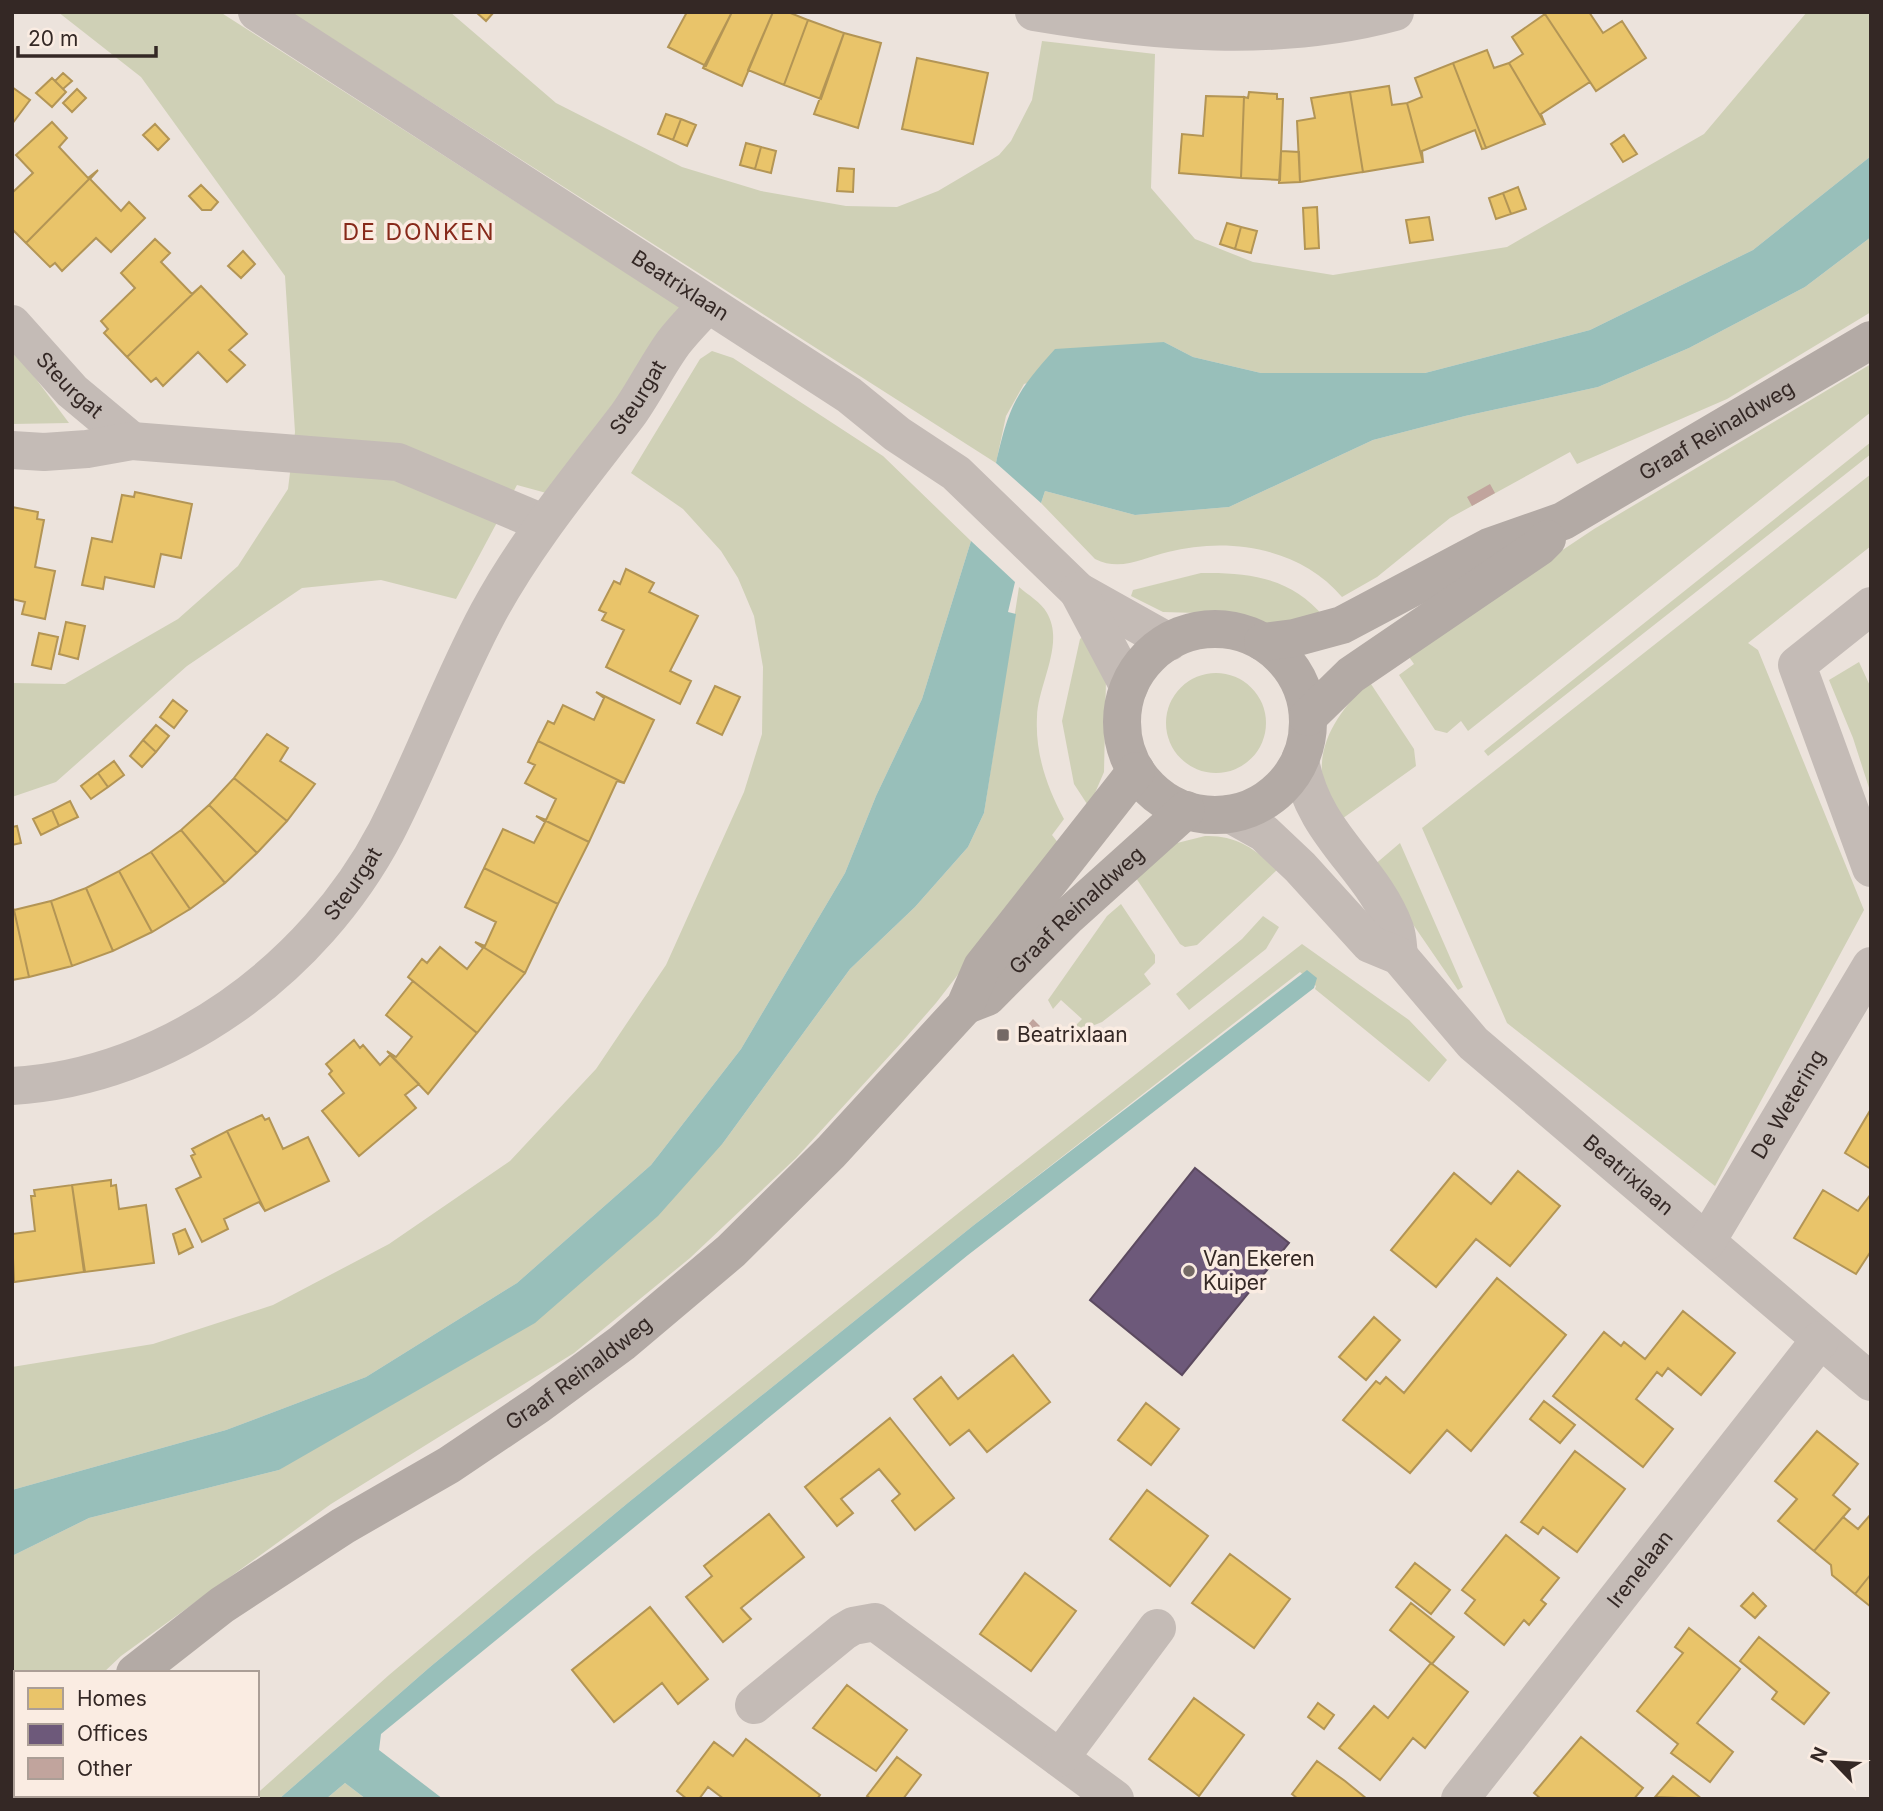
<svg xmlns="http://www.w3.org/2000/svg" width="1883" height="1811" font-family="Inter,sans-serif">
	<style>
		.green { fill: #cfd0b6 }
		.water { fill: #98bfba }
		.homes { fill: #e9c46a; stroke: #b39555; stroke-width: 2 }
		.offices { fill: #6d597a; stroke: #5c4a60; stroke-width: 2 }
		.building { fill: #c1a49d }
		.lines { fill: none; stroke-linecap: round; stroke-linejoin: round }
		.minor { stroke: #c4bbb6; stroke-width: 38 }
		.major { stroke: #b3aaa5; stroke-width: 38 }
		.poi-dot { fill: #746965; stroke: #faece2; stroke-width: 2.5 }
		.labels { text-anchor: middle; stroke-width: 7; stroke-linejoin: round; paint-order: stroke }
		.street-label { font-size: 21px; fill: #342825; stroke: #faece2 }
		.poi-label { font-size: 21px; fill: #342825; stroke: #faece2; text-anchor: start }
		.neighbourhood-label { font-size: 23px; letter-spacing: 2px; fill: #87291a; stroke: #faece2 }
	</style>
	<rect width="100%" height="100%" fill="#ece3dc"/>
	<path class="green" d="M58,12H220L683,309L550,494L517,485L456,599L381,580L302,588L187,666L56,782L12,797V683L65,684L178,619L238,566L288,489L295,432L285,276L141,77Z
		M290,12H450L556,103L682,167L761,191L846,206L897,207L938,191L999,155L1011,141L1032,100L1042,41L1155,54L1151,188L1195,239L1253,262L1333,275L1507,247L1704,134L1807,12H1871V156L1753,250L1590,330L1425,373H1261L1193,357L1164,342L1024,384L1006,416L996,463Z
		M1871,237V312L1727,399L1577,464L1570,452L1450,518L1377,577L1342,597C1300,547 1228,537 1168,552C1142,558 1121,572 1095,559L1041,503L1045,491L1135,515L1229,507L1373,440L1465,416L1598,387L1689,348L1805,287Z
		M12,347L69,423L12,424Z
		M712,351L733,358L883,456L971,541L922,699L876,796L845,873L741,1049L651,1165L517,1283L366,1377L226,1430L12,1490V1367L153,1344L273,1305L389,1244L510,1161L596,1069L666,965L744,792L762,734L763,667L754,616L738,578L721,551L683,509L631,473L700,359Z
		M1871,364V412L1468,731L1461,721L1447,733L1435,730L1399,675L1414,664L1407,654L1594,529Z
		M1871,442V454L1488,756L1484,751Z
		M1871,474V546L1748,643L1758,650L1864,910L1715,1186L1507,1023L1422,828Z
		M1201,573C1249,572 1292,578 1324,617L1266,624L1231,614L1163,612L1131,596L1133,590Z
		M1019,587C1028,595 1041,602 1047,613C1065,644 1038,684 1037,717C1035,753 1047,788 1064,819L1052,835L1059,844L936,1003L902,1042L796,1158L690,1258L574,1353L331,1504L121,1656L103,1673H16V1756L12,1760V1556L89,1518L279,1470L723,1143L850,969L915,907L968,847L984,813Z
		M1084,636L1106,679L1104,772L1089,807L1074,784L1062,721L1080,639Z
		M1859,662L1871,688V794L1853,738L1829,680Z
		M1166 723a50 50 0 1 1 100 0a50 50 0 1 1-100 0Z
		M1369,681L1414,749L1416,766L1339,821C1334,807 1323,790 1322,775C1319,736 1344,707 1369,681Z
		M1205,836C1237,835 1254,849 1278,869L1197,945L1185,947L1180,944L1134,875L1177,843Z
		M1400,843L1463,987L1458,990L1373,866Z
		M1121,904L1155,955V963L1144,974L1151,984L1102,1022L1077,1032L1073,1028L1082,1019L1061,1000L1053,1009L1048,1000L1107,916Z
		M1263,916L1279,927L1266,949L1189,1010L1176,994L1242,939Z
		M1302,944L1409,1020L1447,1060L1429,1082L1315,989L1316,986L1300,972L974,1225L629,1502L430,1667L279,1799H251L389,1675L533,1554L961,1211Z
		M345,1783L366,1799H326Z"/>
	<path class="water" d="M1871,156V237L1805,287L1689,348L1598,387L1465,416L1373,440L1229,507L1135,515L1045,491L1041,503L996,463C1009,406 1016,392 1055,349L1164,342L1193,357L1261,373H1425L1590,330L1753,250Z
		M971,541L1015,582L1008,612L1016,614L984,813L968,847L915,907L850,969L723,1143L658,1216L535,1323L279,1470L89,1518L12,1556V1490L226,1430L366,1377L517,1283L651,1165L741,1049L845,873L876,796L922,699Z
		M1307,970L1317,978L1314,988L968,1255L381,1734L379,1750L443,1799H366L345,1783L326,1799H279L430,1667L629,1502L974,1225Z"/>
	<path class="homes" d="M476,12H494L486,21Z
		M687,12H732L706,66L668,47Z
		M732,12H773L742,86L703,68Z
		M773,12H788L808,20L784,85L748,70Z
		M1548,12H1589L1603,33L1622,21L1646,58L1596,91L1545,14Z
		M1545,14L1596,91L1590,82L1541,114L1545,124L1509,63L1523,54L1512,37Z
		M808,20L844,33L821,99L784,85Z
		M844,33L881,43L858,128L814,114Z
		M1487,50L1494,68L1509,63L1545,124L1486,148L1453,63Z
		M917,58L988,73L973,144L902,129Z
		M1453,63L1486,148L1482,149L1475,130L1422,151L1423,162L1407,103L1422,97L1415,78Z
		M63,73L72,81L63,89L55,81Z
		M52,78L66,92L52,107L36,93Z
		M1389,86L1392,105L1407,103L1423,162L1363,172L1350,92Z
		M12,87L30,100L12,124Z
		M77,89L86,98L72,112L63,103Z
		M1249,92L1277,94V99H1283L1280,180L1241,178L1244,97L1248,98Z
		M1350,92L1363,172L1300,182L1297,121L1315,118L1311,98Z
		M1206,96L1244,97L1241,178L1179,173L1182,134L1203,136Z
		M666,114L681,119L673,140L658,134Z
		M681,119L696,125L687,146L673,140Z
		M52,122L67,138L59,147L88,178L98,170L26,243L12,229V193L33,173L16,155Z
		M155,124L169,139L158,150L143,135Z
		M1624,135L1637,154L1623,162L1611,144Z
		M746,143L761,147L755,169L740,165Z
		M761,147L776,151L771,173L755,169Z
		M1281,151L1299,152L1300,182L1279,183Z
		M839,168L854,169L853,192L837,191Z
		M98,170L90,179L121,211L129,202L145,218L111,252L96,238L62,271L55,263L50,267L26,243Z
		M201,185L218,202L211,210H202L189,196Z
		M1518,187L1526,209L1511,214L1503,193Z
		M1503,193L1511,214L1496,219L1489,198Z
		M1317,207L1319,248L1305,249L1303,208Z
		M1429,217L1433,240L1410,243L1406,220Z
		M1227,223L1241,227L1235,249L1220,244Z
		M1241,227L1257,231L1251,253L1235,249Z
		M155,239L170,253L161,262L192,294L201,286L127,357L104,333L108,329L101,321L135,288L121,273Z
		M243,251L255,264L241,278L228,266Z
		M201,286L247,334L229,350L245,365L227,382L198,352L163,386L156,378L151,382L127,357Z
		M135,492L192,504L181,558L161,554L154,587L105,577L103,589L82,585L92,538L112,542L122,495L134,497Z
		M12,507L38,512L37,519L44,520L35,567L55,571L45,619L22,614L25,602L12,599Z
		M626,569L654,583L649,592L698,616L670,671L691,681L680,704L606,667L624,630L602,620L606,613L599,610L614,581L620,584Z
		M66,622L85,626L78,659L59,654Z
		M39,633L58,637L51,669L32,665Z
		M715,686L740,697L722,735L697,723Z
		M596,692L654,720L624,783L538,741L548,721L554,724L563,705L594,720L604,698Z
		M173,700L187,711L174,728L160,717Z
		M156,725L169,736L156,752L143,740Z
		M267,734L288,748L280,761L315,784L287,821L234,778Z
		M143,740L156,752L142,767L130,756Z
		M538,741L624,783L617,781L589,842L536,816L546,820L556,799L525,783L535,765L528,762Z
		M114,761L124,775L108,787L98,773Z
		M98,773L108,787L91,799L81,786Z
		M234,778L287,821L257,853L209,805Z
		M70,801L78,817L59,826L52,810Z
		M209,805L257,853L225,883L181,830Z
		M52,810L59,826L41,835L33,819Z
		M536,816L589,842L558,904L484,868L503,829L534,843L545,822Z
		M17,826L21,843L12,845V827Z
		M181,830L225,883L190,909L151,852Z
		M151,852L190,909L152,932L119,871Z
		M484,868L558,904L525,973L475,942L485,946L496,922L465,907Z
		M119,871L152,932L113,951L86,888Z
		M86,888L113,951L72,966L51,901Z
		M51,901L72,966L29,977L14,910Z
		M14,910L29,977L12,980V911Z
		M475,942L525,973L477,1033L408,977L422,959L427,963L440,947L467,969L483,948Z
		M413,981L477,1033L428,1094L387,1051L396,1057L412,1037L386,1015Z
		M354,1040L360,1048L363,1045L380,1065L390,1055L419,1084L405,1095L416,1108L359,1156L322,1111L344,1093L329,1074L332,1071L326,1064Z
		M1871,1109V1169L1845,1153Z
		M262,1115L265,1120L269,1118L283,1149L308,1137L329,1181L265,1211L227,1131Z
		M227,1131L265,1211L259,1202L224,1219L228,1229L202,1242L176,1189L201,1177L191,1156L195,1154L192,1149Z
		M1518,1171L1560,1206L1510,1266L1476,1239L1436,1287L1391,1250L1454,1173L1491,1204Z
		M111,1180V1186L116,1185L119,1209L146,1205L154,1263L85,1272L72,1185Z
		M72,1185L84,1272L14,1282L12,1234L35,1231L31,1196H35L34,1190Z
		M1823,1190L1858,1211L1871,1194V1251L1856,1274L1794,1238Z
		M185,1229L193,1247L179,1254L173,1234Z
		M1497,1278L1566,1335L1471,1451L1447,1430L1410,1473L1343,1420L1376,1381L1380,1384L1386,1377L1404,1393Z
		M1683,1311L1735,1353L1701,1395L1668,1368L1662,1376L1657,1372L1636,1399L1673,1429L1643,1467L1553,1396L1604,1332L1621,1346L1624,1342L1645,1359Z
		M1374,1317L1400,1340L1366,1380L1339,1357Z
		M1013,1355L1050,1402L987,1452L969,1430L950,1445L914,1399L941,1377L958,1399Z
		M1544,1401L1575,1425L1560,1443L1530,1419Z
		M1146,1403L1179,1429L1151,1465L1118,1440Z
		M890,1418L954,1498L915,1530L892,1501L900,1494L879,1469L841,1499L853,1513L837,1526L805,1487Z
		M1817,1431L1858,1464L1833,1495L1850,1509L1814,1551L1778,1521L1797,1499L1775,1481Z
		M1575,1451L1625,1489L1577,1552L1543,1527L1538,1534L1521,1522Z
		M1147,1490L1208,1536L1170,1586L1110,1539Z
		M769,1514L804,1557L741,1608L751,1619L723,1642L686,1597L712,1576L704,1566Z
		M1871,1514V1574L1855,1594L1832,1575L1831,1565L1814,1551L1843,1517L1858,1529Z
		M1506,1535L1559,1578L1541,1600L1546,1604L1529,1625L1524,1620L1504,1645L1465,1613L1475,1600L1462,1590Z
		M1230,1554L1290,1599L1254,1648L1192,1603Z
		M1415,1563L1450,1590L1431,1614L1396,1587Z
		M1025,1573L1076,1611L1031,1671L980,1634Z
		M1871,1574V1607L1855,1594Z
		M1753,1593L1766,1606L1755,1618L1741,1606Z
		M1411,1603L1454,1637L1432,1664L1390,1630Z
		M650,1607L708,1679L678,1704L662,1683L614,1722L572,1670Z
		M1689,1628L1740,1669L1697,1723L1733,1752L1710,1782L1671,1753L1678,1744L1637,1711L1683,1653L1675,1647Z
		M1759,1637L1829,1693L1804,1724L1772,1699L1777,1692L1740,1661Z
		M1431,1663L1468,1692L1425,1748L1413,1738L1380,1780L1339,1748L1374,1706L1388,1718Z
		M847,1685L907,1730L876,1771L813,1728Z
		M1194,1698L1244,1735L1199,1796L1149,1759Z
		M1318,1703L1334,1715L1324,1729L1308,1717Z
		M1581,1737L1643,1788L1634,1799H1541L1534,1793Z
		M746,1739L820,1795L817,1799H724L708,1787L699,1799H687L677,1791L714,1742L733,1756Z
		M897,1757L921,1775L903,1799H871L867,1796Z
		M1317,1761L1345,1781L1367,1799H1298L1292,1794Z
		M1673,1776L1702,1799L1655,1797Z"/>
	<path class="offices" d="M1195,1168L1289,1243L1182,1375L1090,1300Z"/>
	<path class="building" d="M1490,484L1495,493L1472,506L1467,497Z
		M1033,1019L1040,1026L1023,1044L1016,1038Z"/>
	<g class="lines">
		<g class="minor">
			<path id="s1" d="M257,12L849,395L897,434L956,473L1078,591L1169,642"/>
			<path d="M1034,12C1153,32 1277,44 1395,12"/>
			<path id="s2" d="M12,324L72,391L132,441"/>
			<path d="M12,450L44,452L87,449L132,441L398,462L543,523"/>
			<path d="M1078,591L1129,687"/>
			<path d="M1871,606L1797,665L1871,868"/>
			<path d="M1300,760C1313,836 1372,866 1395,929C1398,937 1398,948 1399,956"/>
			<path id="s3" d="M1230,814L1264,833L1300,867L1370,944L1399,956L1473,1043L1871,1382"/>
			<path id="s4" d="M12,1086C169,1077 314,969 386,832C423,760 450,684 488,613C527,541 578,480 627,416C644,393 657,365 674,342C684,329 696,317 707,305"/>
			<path id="s5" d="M1707,1241L1871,966"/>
			<path d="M754,1705L843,1632L853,1626L875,1622L1115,1799"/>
			<path d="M1060,1758L1157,1628"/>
			<path id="s6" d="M1460,1799L1820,1340"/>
		</g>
		<g class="major">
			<circle cx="1215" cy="722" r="93"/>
			<path id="s7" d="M1263,642L1294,638L1342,625L1489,547L1563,521L1871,340"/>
			<path d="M1308,717L1351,675L1539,547L1547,539"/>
			<path id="s8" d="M969,1004L987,997L1066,918L1186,810"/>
			<path id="s9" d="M135,1673L222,1605L343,1526L449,1465L538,1405L622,1343L731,1251L831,1152L965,1006L982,967L1136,771"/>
			<path d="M12,1792L16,1788"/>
		</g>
	</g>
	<g class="poi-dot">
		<rect x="996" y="1028" width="14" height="14" rx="3.5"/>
		<circle cx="1189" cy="1271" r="7"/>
	</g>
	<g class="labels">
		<g class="street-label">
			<text dy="7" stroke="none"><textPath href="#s1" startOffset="504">Beatrixlaan</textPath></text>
			<text dy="7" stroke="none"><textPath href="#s2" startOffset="84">Steurgat</textPath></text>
			<text dy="7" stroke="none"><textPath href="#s4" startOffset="976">Steurgat</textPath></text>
			<text dy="7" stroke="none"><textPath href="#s7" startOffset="504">Graaf Reinaldweg</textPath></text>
			<text dy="7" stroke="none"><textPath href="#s4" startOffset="410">Steurgat</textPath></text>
			<text dy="7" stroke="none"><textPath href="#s8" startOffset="144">Graaf Reinaldweg</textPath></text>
			<text dy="7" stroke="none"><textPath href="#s5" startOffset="159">De Wetering</textPath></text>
			<text dy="7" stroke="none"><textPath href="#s3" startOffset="542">Beatrixlaan</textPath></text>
			<text dy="7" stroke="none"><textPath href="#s9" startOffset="536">Graaf Reinaldweg</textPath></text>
			<text dy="7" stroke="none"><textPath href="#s6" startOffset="292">Irenelaan</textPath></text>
		</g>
		<g class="poi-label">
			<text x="1017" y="1042">Beatrixlaan</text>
			<text x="1203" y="1266">Van Ekeren<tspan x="1203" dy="24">Kuiper</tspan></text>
		</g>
		<g class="neighbourhood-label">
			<text x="419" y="240">DE DONKEN</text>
		</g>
	</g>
	<rect width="1883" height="1811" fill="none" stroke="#342825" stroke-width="28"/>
	<rect x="14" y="1671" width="245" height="126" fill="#faece2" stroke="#ab9e96" stroke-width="2"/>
	<rect x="28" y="1688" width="35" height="21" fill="#e9c46a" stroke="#ab9e96" stroke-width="2"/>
	<text x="77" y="1706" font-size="21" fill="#342825">Homes</text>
	<rect x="28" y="1724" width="35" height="21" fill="#6d597a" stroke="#ab9e96" stroke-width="2"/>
	<text x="77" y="1741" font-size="21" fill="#342825">Offices</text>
	<rect x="28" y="1758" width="35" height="21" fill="#c1a49d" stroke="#ab9e96" stroke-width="2"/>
	<text x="77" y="1776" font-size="21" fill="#342825">Other</text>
	<g transform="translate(1834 1762) rotate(295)" stroke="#faece2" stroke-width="5" paint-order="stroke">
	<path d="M0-5L12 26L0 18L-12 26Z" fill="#342825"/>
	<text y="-10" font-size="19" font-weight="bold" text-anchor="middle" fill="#342825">N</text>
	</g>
	<path d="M18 46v10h138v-10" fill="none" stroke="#342825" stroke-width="3.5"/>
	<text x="28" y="46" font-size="21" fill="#342825" stroke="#faece2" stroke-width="5" paint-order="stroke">20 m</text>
</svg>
